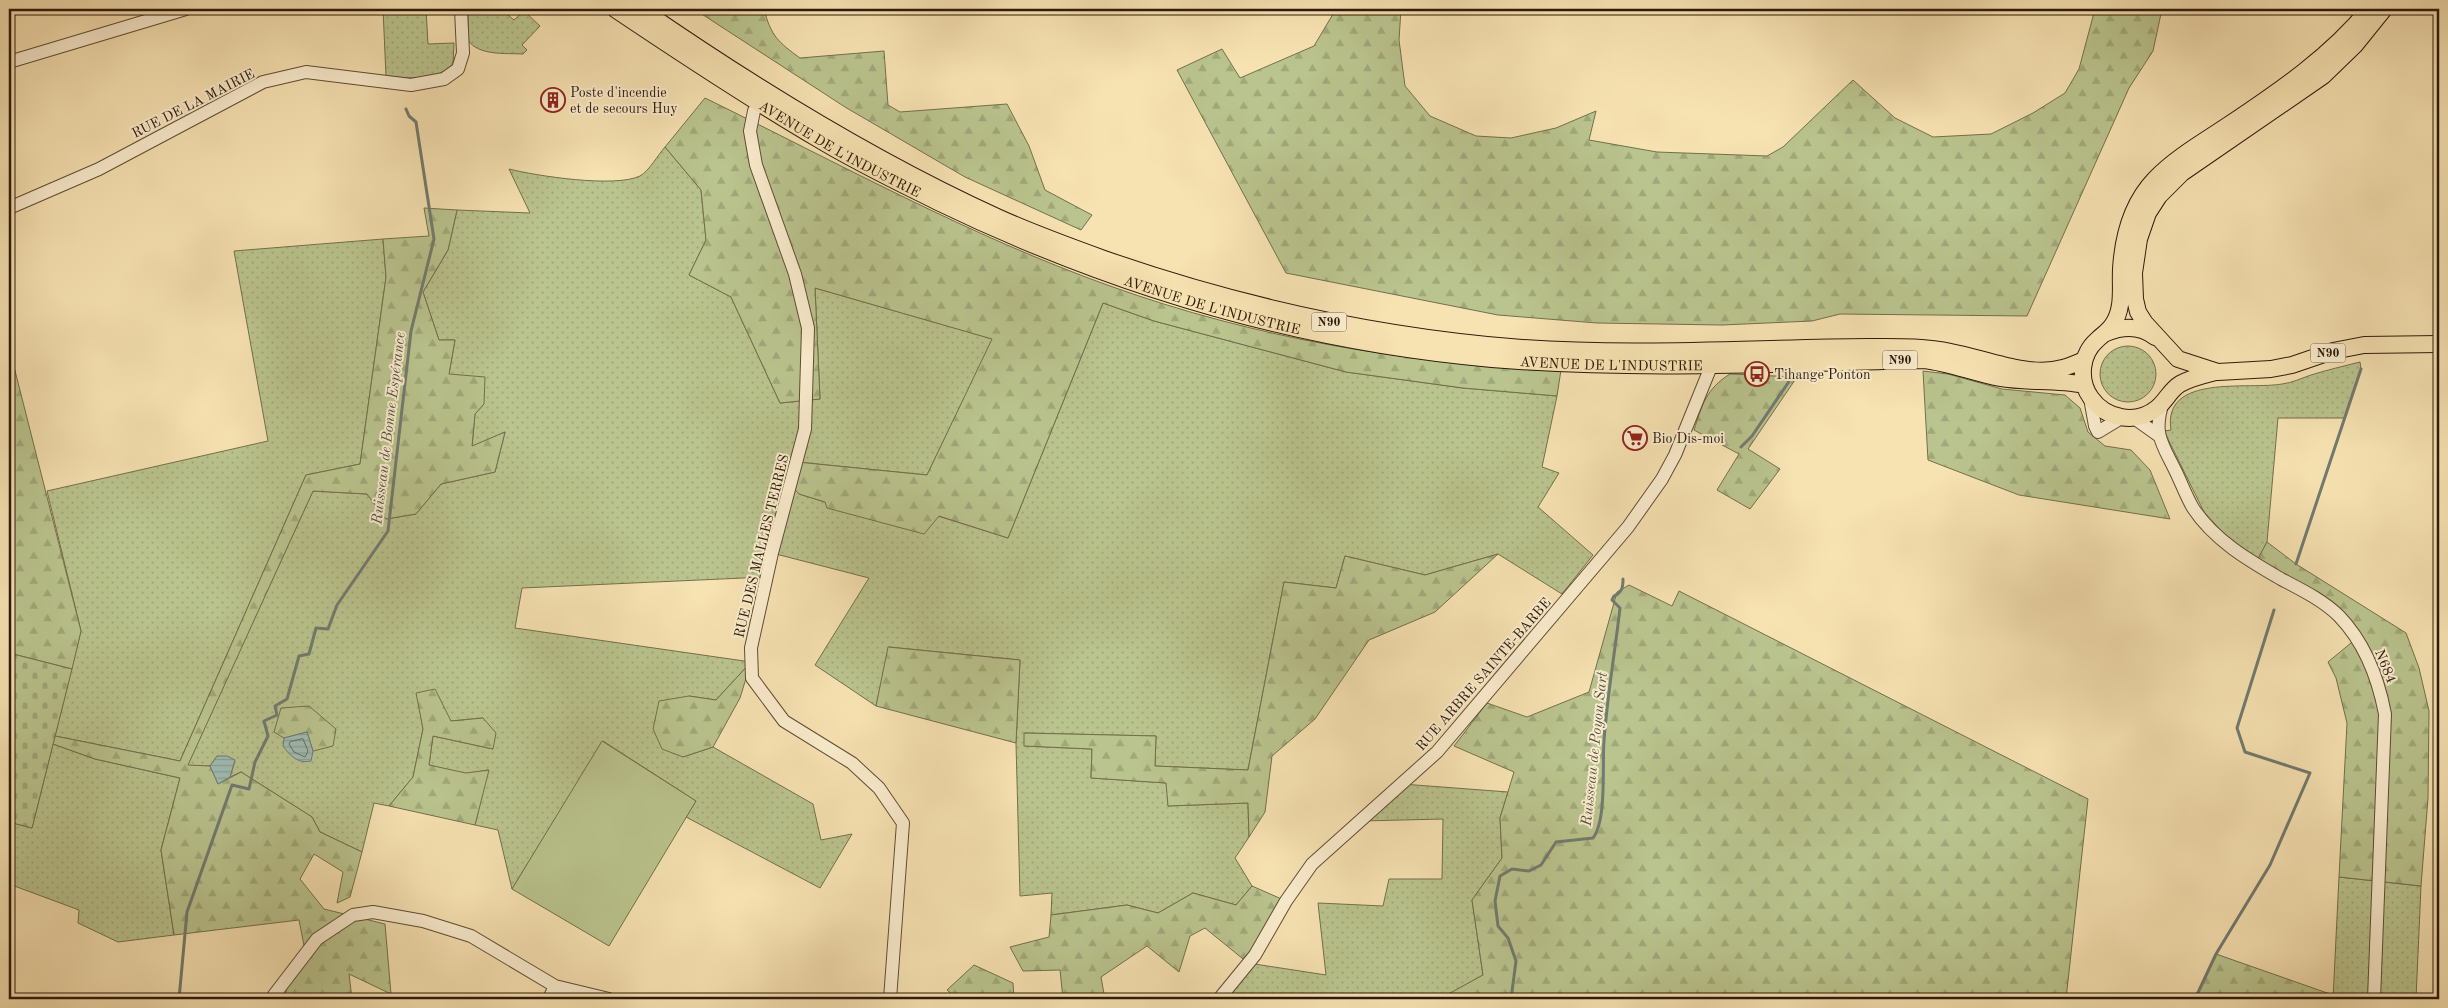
<svg xmlns="http://www.w3.org/2000/svg" width="2448" height="1008" font-family="'Old Standard TT',serif">
	<style>
		.grass { fill: url(#grass-dots); stroke: #736f4c }
		.forest { fill: url(#forest-firs); stroke: #736f4c }
		.cemetery { fill: url(#cemetery-stones); stroke: #736f4c }
		.garden { fill: #bac48e; stroke: #736f4c }
		.water { fill: url(#water-rules); stroke: #717b70 }
		.lines { fill: none; stroke-linecap: round; stroke-linejoin: round }
		.shore { stroke: #666b5f; stroke-width: 1 }
		.stream { stroke: #717b70; stroke-width: 3 }
		.minor-casing { stroke: #5f4c34; stroke-width: 14 }
		.major-casing { stroke: #2c1a0a; stroke-width: 18 }
		.minor { stroke: #faeccd; stroke-width: 12 }
		.major { stroke: #f7e2b2; stroke-width: 16 }
		.labels { text-anchor: middle; stroke-width: 4; stroke-linejoin: round; paint-order: stroke }
		.shield { fill: #faeccd; stroke: #6a5944; stroke-width: 1 }
		.shield-label { font-size: 12px; font-weight: bold; fill: #2c1a0a }
		.poi-label { font-size: 14px; fill: #2c1a0a; stroke: #faeccd; text-anchor: start }
		.street-label { font-size: 14px; fill: #2c1a0a; stroke: #faeccd }
		.water-label { font-size: 15px; font-style: italic; fill: #545346; stroke: #faeccd }
	</style>
	<defs>
		<pattern id="grass-dots" width="8" height="8" patternUnits="userSpaceOnUse" patternTransform="scale(1.25)"><rect width="8" height="8" fill="#bac48e"/><path d="M2 2h.1M6 6h.1" fill="none" stroke="#a0a879" stroke-width="1.8" stroke-linecap="round"/></pattern>
		<pattern id="forest-firs" width="22" height="20" patternUnits="userSpaceOnUse" patternTransform="scale(1.25)"><rect width="22" height="20" fill="#bac48e"/><path d="M5 1l3.5 6h-7zM16 11l3.5 6h-7z" fill="#a0a879"/></pattern>
		<pattern id="cemetery-stones" width="16" height="16" patternUnits="userSpaceOnUse" patternTransform="scale(1.25)"><rect width="16" height="16" fill="#bac48e"/><path d="M2 7V4a2 2 0 0 1 4 0v3zM10 15v-3a2 2 0 0 1 4 0v3z" fill="#a0a879"/></pattern>
		<pattern id="water-rules" width="6" height="5" patternUnits="userSpaceOnUse" patternTransform="scale(1.25)"><rect width="6" height="5" fill="#9fbcb4"/><path d="M0 2.5h6" fill="none" stroke="#89a199"/></pattern>
	</defs>
	<rect width="100%" height="100%" fill="#f7e2b2"/>
	<filter id="stains"><feTurbulence type="fractalNoise" baseFrequency=".004" numOctaves="4"/><feColorMatrix values="0 0 0 0 .2 0 0 0 0 .09 0 0 0 0 .02 0 0 0 .5 -.17"/></filter>
	<radialGradient id="worn" r=".72"><stop offset=".6" stop-color="#630" stop-opacity="0"/><stop offset="1" stop-color="#630" stop-opacity=".3"/></radialGradient>
	<path class="grass" d="M383,9H426L428,44L454,43L453,64C435,82 409,78 386,76Z
		M468,9H474L475,11L502,10L514,20L524,11L540,26L522,45L527,50L523,54C506,53 478,56 468,40Z
		M665,147L701,190L706,240L689,275L731,297L780,403L820,399L815,288L993,339L927,475L797,462L799,494L825,502L938,516L1008,538L1103,303L1154,321L1346,372L1463,388L1557,396L1542,467L1559,473L1538,507L1593,555L1562,594L1498,554L1425,575L1345,556L1336,588L1284,582L1248,770L1155,766L1156,736L1025,733V746L1092,749L1091,778L1167,783L1168,806L1248,803L1249,837L1235,858L1252,886L1236,905L1193,893L1158,913L1127,905L1051,915L1052,893L1020,896L1016,743L1020,660L889,647L876,706L815,665L869,578L772,553L766,577L522,588L515,628L751,662L716,700L689,696L683,757L713,747L813,804L821,840L852,834L820,888L686,817L696,801L603,741L512,889L498,830L475,825L488,770L466,774L429,765L433,736L493,749L483,718L451,721L417,693L423,729L413,777L389,806L374,803L362,852L320,832L312,817L241,772L230,777L235,761L217,756L210,766H187L313,491L367,494L386,519L416,514L441,484L495,472L505,432L472,447L475,414L484,404L449,374L455,340H439L423,292L448,250L457,210L530,213L509,169C537,176 615,188 640,176C649,171 658,155 665,147Z
		M383,239L386,277L360,464L306,475L180,761L55,736L81,631L47,491L268,441L234,251Z
		M2100 374a28 28 0 1 1 56 0a28 28 0 1 1-56 0Z
		M2360,362L2361,369L2344,418H2278L2267,542L2258,559L2224,534L2204,512L2164,431L2171,430C2162,373 2249,390 2282,384C2292,383 2302,378 2311,375C2327,370 2344,366 2360,362Z
		M53,744L95,759L180,778L161,850L174,935L118,942L78,923L79,910L9,884V822L32,828Z
		M1402,784L1508,792L1500,818L1502,858L1472,900L1483,975L1443,998L1459,999H1219L1248,963L1326,975L1318,903L1383,906L1389,879H1442L1443,819L1361,821Z
		M2339,877L2421,886L2416,999H2333Z"/>
	<path class="forest" d="M694,9H764C771,36 778,42 800,58L884,51L888,105L900,112L1007,104L1029,146L1045,190L1092,215L1081,230L965,177L845,107Z
		M1336,9H1401L1399,40L1405,86L1430,116L1476,136L1511,138L1556,128L1596,111L1589,140L1657,152L1767,156L1783,147L1853,80L1895,118L1933,137L1991,134L2033,113L2065,93L2079,69L2095,9H2162L2153,51L2129,88L2027,316L1840,314L1812,321L1722,325L1597,323L1498,315L1286,273L1177,70L1222,49L1240,78L1314,46Z
		M705,98C838,163 970,236 1110,286C1255,338 1407,364 1561,370L1557,396L1463,388L1346,372L1154,321L1103,303L1008,538L939,516L924,534L827,508L825,502L799,494L791,485L797,462L927,475L992,339L815,288L820,399L780,403L731,297L689,275L706,240L701,190L665,147Z
		M424,208L457,210L448,250L423,292L439,340H455L449,374L485,377L484,404L475,414L472,446L505,432L495,472L441,484L416,514L386,519L367,494L313,491L188,765L210,766L218,784L241,772L312,817L320,832L362,852L350,897L337,903L343,872L314,854L300,879L324,909L385,924L391,994L349,974L352,999H285L287,986L307,961L299,920L174,935L161,850L180,778L95,759L53,744L55,736L180,761L306,475L360,464L386,277L383,239L429,236Z
		M9,347L81,631L72,669L9,653Z
		M1923,371L1948,374L2002,389L2065,395L2080,408L2088,432L2105,446L2131,450L2150,470L2170,519L2019,495L1928,460Z
		M1730,374L1797,377L1748,449L1780,469L1750,509L1717,490L1739,454L1694,430C1702,405 1706,389 1730,374Z
		M2267,542L2296,564L2406,633L2419,668L2429,711L2428,798L2421,886L2339,877L2347,723L2336,678L2328,662L2357,638L2337,614L2255,564Z
		M1498,554L1435,612L1369,640L1315,719L1272,756L1265,812L1249,837L1248,803L1168,806L1166,783L1091,778L1092,749L1024,746V733L1156,736L1155,766L1248,770L1284,582L1336,588L1345,556L1425,575Z
		M1629,585L1672,606L1679,591L2088,799L2066,999L1441,998L1483,975L1472,900L1502,858L1500,818L1514,772L1454,746L1487,703L1527,717L1589,692L1617,592Z
		M888,647L1020,660L1016,743L876,706Z
		M751,662L740,698L713,747L683,757L662,749L653,729L659,701L689,696L716,700Z
		M435,689L451,721L483,718L496,733L493,749L433,736L429,765L466,773L489,770L475,825L389,806L413,777L423,729L416,693Z
		M309,706L336,729L333,746L313,751L307,732L284,738L274,732L281,708Z
		M1252,886L1286,901L1248,963L1205,928L1190,936L1179,972L1147,946L1101,977L1105,999H1063L1060,970L1023,971L1010,947L1049,937L1051,915L1127,905L1158,913L1193,893L1236,905Z
		M2216,954L2333,995V999H2195Z
		M974,965L1013,983L1014,999H958L947,990Z"/>
	<path class="cemetery" d="M9,653L72,669L32,828L9,822Z"/>
	<path class="garden" d="M602,741L696,801L609,946L512,889Z"/>
	<path class="water" d="M307,732L313,751L311,761C298,764 290,756 283,746L284,738Z
		M217,756H227L235,760L230,777L218,784L210,766Z"/>
	<g class="lines">
		<path class="shore" d="M303,739L308,751L305,757L294,752L289,744L290,742Z"/>
		<path class="stream" d="M1741,447L1752,436L1788,383L1790,377
			M2296,564L2361,369
			M179,999L187,912L232,785L249,789L255,762L268,736L264,721L277,715L275,706L287,699L299,656L309,654L316,628L328,629L337,605L388,531L411,331L434,239L416,122L409,116L406,109
			M1511,999L1516,961L1508,938L1498,926L1495,901L1500,876L1512,869L1529,871L1541,865L1556,842L1593,838C1607,820 1602,765 1604,741C1607,697 1615,652 1620,608L1612,600L1614,596C1622,592 1623,588 1623,579
			M2195,999L2216,954L2270,865L2310,773L2245,752L2237,728L2274,610"/>
		<defs>
			<path id="minor" d="M9,62L186,9
				M759,102L754,111L750,131L756,165L795,274L808,328L805,429L772,553L751,648L752,678L784,721L852,763L879,788L903,823L890,999
				M9,208L99,169L263,82L306,72L411,85L444,79L458,69L463,53L461,9
				M2090,398L2095,426L2098,432L2121,418
				M2163,402C2153,433 2161,442 2175,470C2181,482 2186,496 2193,508C2214,540 2248,560 2281,579C2300,589 2323,600 2339,616C2365,643 2378,677 2385,714L2374,999
				M2134,418L2158,435
				M271,999L317,939L353,915L373,912L423,921L471,936L555,986L609,999
				M549,999L555,986
				M1219,999L1255,955L1286,901L1312,864L1437,752L1628,527L1662,479L1675,455L1712,364L1716,360"/>
			<g id="major">
				<path id="s1" d="M615,9C682,54 750,99 820,140C858,163 898,182 938,202C1114,287 1297,342 1492,359C1635,371 1781,363 1924,360C1950,363 1974,373 2000,378C2028,383 2056,379 2084,385"/>
				<path d="M641,9C754,87 872,160 997,217C1032,233 1068,246 1104,259C1239,306 1380,337 1522,348C1637,356 1752,348 1867,347C1895,347 1923,346 1951,352C1984,358 2029,378 2063,368C2070,366 2077,363 2084,360"/>
				<path d="M2384,9L2355,45L2323,76L2182,173L2159,196L2148,213L2139,239L2134,273L2135,299L2138,312L2145,323L2178,359L2218,372L2271,369L2292,365L2333,351L2364,345L2439,344"/>
				<path d="M2106,333C2123,326 2140,325 2155,337"/>
				<path d="M2216,372C2204,375 2191,378 2180,384C2170,390 2166,401 2157,408C2136,425 2106,419 2091,398C2078,380 2081,354 2097,340C2103,334 2109,331 2113,324C2124,308 2120,287 2121,269C2123,236 2131,204 2155,179C2175,158 2203,142 2227,126C2279,91 2330,57 2369,9"/>
			</g>
		</defs>
		<use href="#minor" class="minor-casing"/>
		<use href="#major" class="major-casing"/>
		<use href="#minor" class="minor"/>
		<use href="#major" class="major"/>
	</g>
	<defs>
		<symbol id="building-ring" viewBox="-11 -11 22 22"><circle r="9.5" fill="#faeccd" stroke="#8f2418" stroke-width="1.5"/><path d="M-4-6H4V6H1V3H-1V6H-4ZM-2.5-4.3h1.7v1.8h-1.7ZM.8-4.3h1.7v1.8H.8ZM-2.5-1h1.7V.8h-1.7ZM.8-1h1.7V.8H.8Z" fill="#8f2418"/></symbol>
		<symbol id="bus-ring" viewBox="-11 -11 22 22"><circle r="9.5" fill="#faeccd" stroke="#8f2418" stroke-width="1.5"/><path d="M-5-6H5V4H4V6H2V4H-2V6H-4V4H-5ZM-3.5-4V0h7V-4ZM-3.5 1.2v1.5H-2V1.2ZM2 1.2v1.5H3.5V1.2Z" fill="#8f2418"/></symbol>
		<symbol id="supermarket-ring" viewBox="-11 -11 22 22"><circle r="9.5" fill="#faeccd" stroke="#8f2418" stroke-width="1.5"/><path d="M-6-5.5h2.5l.6 2H6L4.5 2H-2.5L-4.4-4H-6ZM-1.5 3.2a1.3 1.3 0 1 0 .1 0ZM3 3.2a1.3 1.3 0 1 0 .1 0Z" fill="#8f2418"/></symbol>
	</defs>
	<g fill-rule="evenodd">
		<use href="#building-ring" x="539" y="86" width="28" height="28"/>
		<use href="#bus-ring" x="1743" y="360" width="28" height="28"/>
		<use href="#supermarket-ring" x="1621" y="424" width="28" height="28"/>
	</g>
	<g class="labels">
		<g class="shield">
			<rect x="1311.5" y="312.5" width="35" height="19" rx="4"/>
			<rect x="2310.5" y="343.5" width="35" height="19" rx="4"/>
			<rect x="1882.5" y="350.5" width="35" height="19" rx="4"/>
		</g>
		<g class="shield-label">
			<text x="1329" y="326">N90</text>
			<text x="2328" y="357">N90</text>
			<text x="1900" y="364">N90</text>
		</g>
		<g class="poi-label">
			<text x="570" y="97">Poste d'incendie<tspan x="570" dy="16">et de secours Huy</tspan></text>
			<text x="1774" y="379">Tihange Ponton</text>
			<text x="1652" y="443">Bio Dis-moi</text>
		</g>
		<g class="street-label">
			<text transform="translate(193 103) rotate(-27)" y="5">RUE DE LA MAIRIE</text>
			<text dy="5" stroke="none"><textPath href="#s1" startOffset="265">AVENUE DE L'INDUSTRIE</textPath></text>
			<text dy="5" stroke="none"><textPath href="#s1" startOffset="670">AVENUE DE L'INDUSTRIE</textPath></text>
			<text dy="5" stroke="none"><textPath href="#s1" startOffset="1075">AVENUE DE L'INDUSTRIE</textPath></text>
			<text transform="translate(761 546) rotate(-76)" y="5">RUE DES MALLES TERRES</text>
			<text transform="translate(2386 666) rotate(68)" y="5">N684</text>
			<text transform="translate(1483 674) rotate(-49)" y="5">RUE ARBRE SAINTE-BARBE</text>
		</g>
		<g class="water-label">
			<text transform="translate(388 428) rotate(-83)" y="5">Ruisseau de Bonne Espérance</text>
			<text transform="translate(1594 749) rotate(-84)" y="5">Ruisseau de Poyou Sart</text>
		</g>
	</g>
	<rect width="2448" height="1008" fill="none" stroke="#f7e2b2" stroke-width="30"/>
	<rect x="10" y="10" width="2428" height="988" fill="none" stroke="#2c1a0a" stroke-width="2.5"/>
	<rect x="15" y="15" width="2418" height="978" fill="none" stroke="#2c1a0a"/>
	<rect width="100%" height="100%" filter="url(#stains)"/>
	<rect width="100%" height="100%" fill="url(#worn)"/>
</svg>
